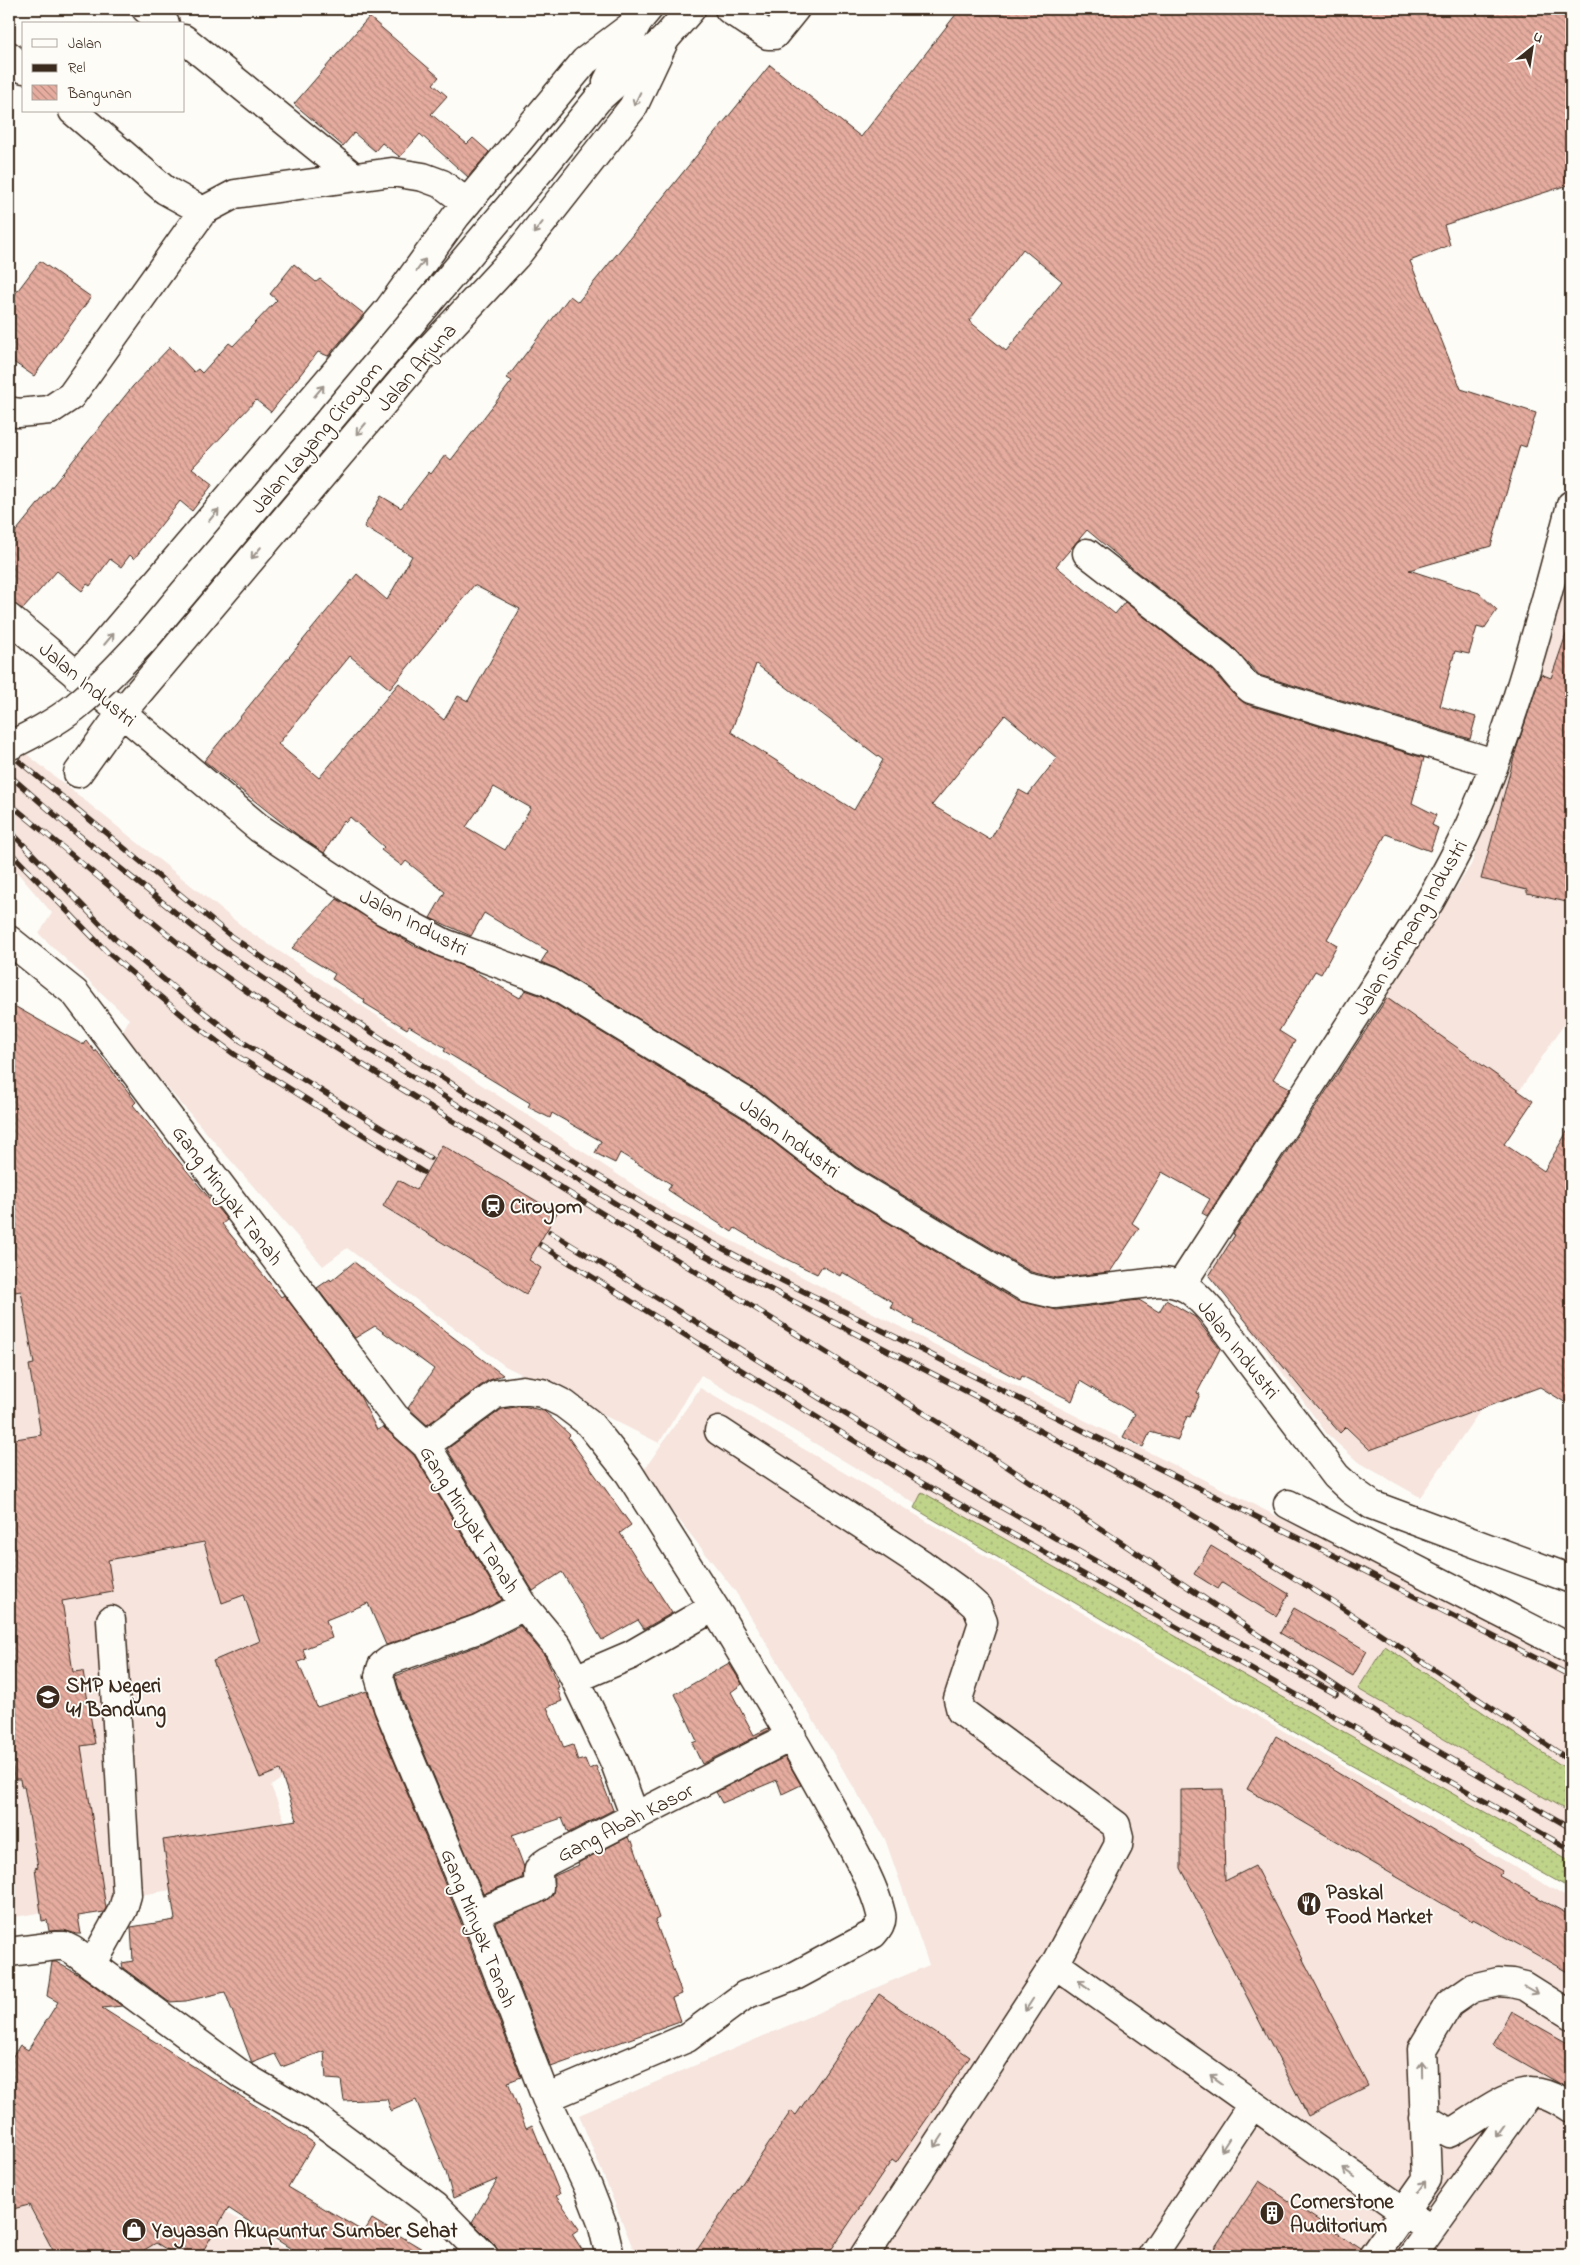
<svg xmlns="http://www.w3.org/2000/svg" width="1580" height="2265" font-family="'Indie Flower',sans-serif">
	<style>
		.built { fill: #f6e4dd }
		.grass { fill: url(#grass-dots); stroke: #7d7e54 }
		.building { fill: url(#building-back-hatch); stroke: #3b2a1e; fill-rule: evenodd }
		.lines { fill: none; stroke-linecap: round; stroke-linejoin: round }
		.minor-casing { stroke: #3b2a1e; stroke-width: 31 }
		.major-casing { stroke: #3b2a1e; stroke-width: 31 }
		.minor { stroke: #fdfcf7; stroke-width: 28 }
		.major { stroke: #fdfcf7; stroke-width: 28 }
		.rail-casing { stroke: #3b2a1e; stroke-width: 5.5 }
		.rail { stroke: #fdfcf7; stroke-width: 4; stroke-dasharray: 11; stroke-linecap: butt }
		.major-bridge-casing { stroke: #3b2a1e; stroke-width: 31; stroke-linecap: butt }
		.major-bridge { stroke: #fdfcf7; stroke-width: 28 }
		.oneway { stroke: #9c938a }
		.labels { text-anchor: middle; stroke-width: 4; stroke-linejoin: round; paint-order: stroke }
		.street-label { font-size: 21px; fill: #3b2a1e; stroke: #fdfcf7 }
		.poi-label { font-size: 21px; font-weight: bold; fill: #3b2a1e; stroke: #fdfcf7; text-anchor: start }
	</style>
	<defs>
		<pattern id="grass-dots" width="8" height="8" patternUnits="userSpaceOnUse" patternTransform="scale(1.25)"><rect width="8" height="8" fill="#bfd389"/><path d="M2 2h.1M6 6h.1" fill="none" stroke="#a5b576" stroke-width="1.8" stroke-linecap="round"/></pattern>
		<pattern id="building-back-hatch" width="6" height="6" patternUnits="userSpaceOnUse" patternTransform="scale(1.25)"><rect width="6" height="6" fill="#e5ac9f"/><path d="M-1 5l2 2M0 0l6 6M5-1l2 2" fill="none" stroke="#bb8c81"/></pattern>
	</defs>
	<rect width="100%" height="100%" fill="#fdfcf7"/>
	<filter id="ink" filterUnits="userSpaceOnUse"><feTurbulence type="fractalNoise" baseFrequency=".02" numOctaves="2"/><feDisplacementMap in="SourceGraphic" scale="10" xChannelSelector="R" yChannelSelector="G"/><feConvolveMatrix kernelMatrix="1 2 1 2 8 2 1 2 1" color-interpolation-filters="sRGB"/></filter>
	<g filter="url(#ink)">
		<path class="built" d="M1571,564V1014L1367,1317L1489,1398L1420,1497L1358,1462L1327,1434L1209,1272L1471,865Z
			M9,740L247,930L673,1211L1014,1385L1571,1663V1885L1275,1720L701,1375L659,1443L505,1366L347,1248L323,1266L121,1035L129,1019L39,934L52,913L9,863Z
			M51,1254L103,1488L9,1505V1260Z
			M700,1388L1571,1900V2256H636L579,2115L929,1965L885,1839L735,1591L642,1473Z
			M88,1494L188,1497L233,1574L313,1756L271,1786L303,1867L9,1918V1509Z
			M9,2078L297,2256H22L9,2240Z"/>
		<path class="grass" d="M922,1492L1571,1861V1889L1333,1755L914,1508Z
			M1385,1646L1571,1772V1813L1358,1689Z"/>
		<path class="building" d="M960,9H1571V184L1444,225L1450,245L1410,261L1461,389L1536,413L1526,447L1520,445L1491,546L1409,570L1479,593L1497,610L1484,629L1477,627L1469,654L1455,651L1440,706L1476,717L1470,739L1259,675L1232,646L1137,572L1087,530L1056,566L1115,614L1125,602L1212,670L1232,693L1246,704L1424,758L1412,803L1436,815L1432,825L1438,828L1430,851L1386,834L1327,939L1337,945L1321,974L1315,971L1279,1031L1295,1041L1273,1079L1290,1088L1207,1216L1202,1213L1210,1199L1162,1172L1132,1223L1139,1228L1110,1272L1056,1278L1031,1272L856,1167L759,1092L557,969L541,962L548,951L484,913L471,936L430,918L445,892L406,861L402,866L381,850L384,847L350,817L346,822L344,820L324,853L299,836L204,761L357,574L387,600L412,556L364,527L381,496L401,508L429,472L431,474L445,455L451,460L512,381L507,378L570,296L578,302L770,65L861,137ZM1023,249L1062,281L1006,351L969,321ZM474,585L520,609L468,701L458,696L444,720L399,683L319,778L278,744L350,656L390,689ZM756,664L883,760L854,810L731,732ZM1005,715L1057,758L1028,795L1019,790L990,840L932,805ZM494,787L531,808L505,850L466,827Z
			M369,17L439,77L433,84L447,96L431,114L467,144L473,138L489,152L468,177L420,134L400,157L382,143L375,151L354,133L343,146L294,104Z
			M40,261L91,297L34,376L9,359V302Z
			M294,264L316,282L320,279L364,314L328,356L318,352L271,412L256,400L192,468L213,484L192,511L180,501L134,559L130,555L121,567L110,559L90,586L87,584L82,591L57,571L23,609L9,603V540L133,386L170,347L194,372L198,369L202,373L229,343L233,346L277,300L270,294Z
			M1568,629L1571,630V903L1527,893V890L1481,879L1516,750L1541,674L1551,678Z
			M337,899L414,946L470,969L520,998L525,990L542,996L742,1118L839,1193L1017,1301L1057,1310L1139,1300L1159,1312L1166,1300L1195,1317L1220,1349L1197,1393L1200,1394L1190,1417L1187,1416L1178,1440L1150,1432L1143,1447L1123,1437L1135,1414L1080,1381L1072,1401L1022,1376L1020,1380L914,1324L915,1321L890,1307L893,1302L842,1272L840,1276L822,1266L817,1274L784,1258L735,1228L732,1232L668,1190L671,1184L620,1153L615,1163L595,1153L601,1141L552,1113L550,1118L528,1107L530,1103L444,1051L446,1048L409,1026L407,1029L364,1003L365,1000L332,979L335,974L292,948Z
			M1387,998L1533,1101L1504,1144L1544,1171L1571,1125V1406L1540,1387L1370,1450L1346,1427L1340,1433L1303,1391L1209,1276L1235,1235L1233,1234Z
			M9,1003L83,1045L86,1040L95,1052L96,1050L136,1102L133,1105L227,1220L222,1224L281,1297L284,1295L360,1396L377,1430L383,1427L414,1455L502,1600L472,1615L386,1645L368,1603L326,1620L332,1638L303,1649L306,1659L298,1662L317,1707L367,1691L374,1713L460,1920L521,2077L508,2082L526,2128L532,2125L560,2194L556,2196L579,2229L572,2234L586,2256H499L495,2245L472,2222L498,2179L453,2198L446,2172L416,2100L391,2111L387,2099L344,2101L341,2080L326,2079L324,2051L282,2067L275,2054L252,2063L225,1992L186,2001L169,2002L123,1968L122,1963L133,1961L131,1927L175,1920L163,1840L297,1820L280,1770L260,1778L213,1661L260,1641L244,1595L222,1603L204,1542L108,1560L113,1592L62,1601L73,1672L83,1671L95,1744L81,1746L106,1908L104,1912L78,1916L81,1934H76L64,1930L49,1931L47,1920L42,1921L35,1868L38,1867L24,1786H21L20,1779H14L9,1735V1440L41,1435L29,1365L34,1364L21,1291L9,1293Z
			M442,1145L557,1213L529,1260L541,1268L526,1294L383,1206L398,1180L416,1190Z
			M354,1262L503,1375L487,1381L427,1425L408,1408L434,1369L375,1326L355,1338L317,1288L330,1279L331,1281Z
			M523,1406L544,1411L570,1435L568,1437L631,1525L620,1533L672,1613L644,1629L638,1620L602,1640L562,1572L533,1591L447,1449L502,1409Z
			M1211,1546L1289,1594L1276,1616L1222,1583L1218,1589L1194,1574Z
			M1294,1608L1367,1651L1353,1676L1280,1633Z
			M520,1626L545,1656L559,1687L557,1688L562,1701L547,1707L564,1748L573,1745L578,1761L585,1759L589,1769L596,1766L613,1810L568,1833L562,1818L512,1835L524,1867L522,1878L483,1894L403,1702L395,1676L483,1644Z
			M729,1663L742,1684L731,1692L754,1735L768,1728L769,1730L702,1764L692,1743L697,1741L675,1694Z
			M1276,1736L1502,1871L1499,1876L1571,1916V1974L1473,1919L1472,1921L1247,1789Z
			M785,1757L801,1785L782,1794L777,1780L722,1803L716,1792Z
			M1223,1789L1225,1881L1255,1866L1368,2086L1308,2116L1181,1868V1790Z
			M628,1837L630,1842L632,1841L659,1918L655,1920L682,1994L672,1998L680,2021L551,2067L495,1923L547,1900L553,1894L554,1876L579,1865L578,1863Z
			M52,1962H56L81,1976L122,2006L102,2008L314,2143L288,2187L364,2232L372,2219L434,2256H302L228,2208L200,2256H178L156,2243L134,2256H56L29,2205L9,2210V2062L20,2045L28,2050L58,2002L47,1996Z
			M879,1994L970,2057L896,2163L892,2160L827,2256H693L791,2111L796,2115Z
			M1511,2011L1571,2045V2090L1492,2045Z
			M1259,2181L1360,2248L1358,2256H1209Z"/>
		<g class="lines">
			<defs>
				<path id="minor" d="M146,9L165,24
					M729,9L768,35H774L795,9
					M184,39L354,177
					M9,56L24,69
					M73,111L165,190L203,211L235,194L392,172L423,177L442,184L467,203
					M9,411L18,413L50,410L71,396L203,211
					M1087,553L1222,658C1233,668 1239,680 1251,689L1494,763
					M9,618L259,828L384,911L444,943L549,982L751,1105L847,1180L1025,1287L1055,1294L1158,1282C1186,1282 1194,1292 1212,1312L1336,1476L1351,1490L1372,1505L1571,1579
					M77,676L389,309L456,216L585,61L638,21
					M78,773L122,712L421,358L516,256L633,107L665,39
					M9,940L75,993L395,1417L426,1445L524,1606L478,1629L390,1660L382,1666L379,1676L388,1707L475,1914L546,2098L588,2187L602,2223L610,2256
					M1181,1285L1430,901C1443,878 1456,855 1467,831C1514,727 1542,615 1571,505
					M719,1431L922,1564L958,1590L977,1607L983,1622L958,1699L961,1711L1116,1825L1119,1837L1118,1846L1055,1964L864,2256
					M426,1445L496,1394L523,1390L542,1393L564,1404L589,1423L629,1473L714,1607
					M1288,1504L1571,1649
					M524,1606L558,1647L575,1679L631,1655L714,1607C756,1677 798,1746 836,1817C851,1845 874,1884 881,1914C883,1922 878,1928 873,1934L795,1976L745,1995L687,2038L546,2098
					M575,1679L615,1763L635,1817
					M475,1914L534,1890L539,1887C538,1873 535,1869 548,1861L792,1736
					M9,1952L56,1946H64L72,1950L243,2076L319,2120L436,2207L484,2256
					M1055,1964L1430,2230
					M92,1965L123,1909L127,1895L111,1620
					M1424,2118L1450,2133C1476,2119 1511,2087 1540,2093C1552,2095 1561,2102 1571,2108
					M1152,2256L1252,2105
					M1373,2256L1427,2179L1422,2049L1449,2004L1472,1988L1498,1982L1512,1983L1525,1986L1571,2015
					M1412,2256L1530,2092"/>
				<path id="major" d="M607,82L638,21L648,9
					M542,168L598,99L665,39L691,9"/>
			</defs>
			<use href="#minor" class="minor-casing"/>
			<use href="#major" class="major-casing"/>
			<use href="#minor" class="minor"/>
			<use href="#major" class="major"/>
			<defs>
				<path id="rail" d="M9,753L232,937L373,1033L538,1139L672,1221L783,1281L1351,1564L1571,1676
					M9,775L70,828L222,950L360,1044L666,1235L985,1401L1183,1509L1333,1602L1571,1761
					M9,803L178,943L268,1006L951,1430C1107,1531 1259,1637 1415,1738
					M9,830L114,938L197,1007L241,1041L430,1158
					M9,851L107,952L187,1019L234,1054L423,1172
					M550,1232L933,1468L1190,1615L1336,1694
					M541,1245L922,1483L1571,1850
					M1410,1735L1571,1828"/>
			</defs>
			<use href="#rail" class="rail-casing"/>
			<use href="#rail" class="rail"/>
			<defs>
				<path id="major-bridge" d="M9,746C31,735 55,723 75,707C102,685 126,659 149,634L542,168"/>
			</defs>
			<use href="#major-bridge" class="major-bridge-casing"/>
			<use href="#major-bridge" class="major-bridge"/>
		</g>
		<defs><path id="oneway-shaft" d="M-6 0H5M1.5-3L5.5 0L1.5 3" fill="none" stroke-width="1.6" stroke-linecap="round" stroke-linejoin="round" transform="scale(1.25)"/></defs>
		<g class="oneway">
			<use href="#oneway-shaft" transform="translate(637 99) rotate(116)"/>
			<use href="#oneway-shaft" transform="translate(538 228) rotate(128)"/>
			<use href="#oneway-shaft" transform="translate(421 265) rotate(-54)"/>
			<use href="#oneway-shaft" transform="translate(319 391) rotate(-50)"/>
			<use href="#oneway-shaft" transform="translate(361 429) rotate(130)"/>
			<use href="#oneway-shaft" transform="translate(214 515) rotate(-50)"/>
			<use href="#oneway-shaft" transform="translate(256 553) rotate(130)"/>
			<use href="#oneway-shaft" transform="translate(109 639) rotate(-50)"/>
			<use href="#oneway-shaft" transform="translate(1084 1985) rotate(-144)"/>
			<use href="#oneway-shaft" transform="translate(1531 1990) rotate(30)"/>
			<use href="#oneway-shaft" transform="translate(1029 2005) rotate(123)"/>
			<use href="#oneway-shaft" transform="translate(1422 2069) rotate(-91)"/>
			<use href="#oneway-shaft" transform="translate(1216 2079) rotate(-144)"/>
			<use href="#oneway-shaft" transform="translate(1501 2131) rotate(126)"/>
			<use href="#oneway-shaft" transform="translate(939 2141) rotate(123)"/>
			<use href="#oneway-shaft" transform="translate(1225 2145) rotate(123)"/>
			<use href="#oneway-shaft" transform="translate(1349 2173) rotate(-145)"/>
			<use href="#oneway-shaft" transform="translate(1421 2187) rotate(-53)"/>
		</g>
	</g>
	<defs>
		<symbol id="station-disc" viewBox="-11 -11 22 22"><circle r="9.5" fill="#3b2a1e" stroke="#fdfcf7"/><path d="M-3-6H3Q5-6 5-4V2Q5 4 3 4L4.5 6H3L1.5 4h-3L-3 6H-4.5L-3 4Q-5 4-5 2V-4Q-5-6-3-6ZM-3.5-4v3h7v-3ZM-3.5 1v1.5H-2V1ZM2 1v1.5H3.5V1Z" fill="#fff"/></symbol>
		<symbol id="school-disc" viewBox="-11 -11 22 22"><circle r="9.5" fill="#3b2a1e" stroke="#fdfcf7"/><path d="M0-5L7-2L0 1L-7-2ZM-4 1L0 2.5L4 1V4Q0 6-4 4Z" fill="#fff"/></symbol>
		<symbol id="restaurant-disc" viewBox="-11 -11 22 22"><circle r="9.5" fill="#3b2a1e" stroke="#fdfcf7"/><path d="M-5-6h1v4h1v-4h1v4h1v-4h1v5L-1.5 .5V6h-2V.5L-5-1ZM5-6V6H3V1.5H1.5Q1.5-4 5-6Z" fill="#fff"/></symbol>
		<symbol id="building-disc" viewBox="-11 -11 22 22"><circle r="9.5" fill="#3b2a1e" stroke="#fdfcf7"/><path d="M-4-6H4V6H1V3H-1V6H-4ZM-2.5-4.3h1.7v1.8h-1.7ZM.8-4.3h1.7v1.8H.8ZM-2.5-1h1.7V.8h-1.7ZM.8-1h1.7V.8H.8Z" fill="#fff"/></symbol>
		<symbol id="shop-disc" viewBox="-11 -11 22 22"><circle r="9.5" fill="#3b2a1e" stroke="#fdfcf7"/><path d="M-5-2.5h2.3a2.7 3.5 0 0 1 5.4 0H5L5.5 6h-11ZM-1.5-2.5h3a1.5 2.3 0 0 0-3 0Z" fill="#fff"/></symbol>
	</defs>
	<g fill-rule="evenodd">
		<use href="#station-disc" x="479" y="1192" width="28" height="28"/>
		<use href="#school-disc" x="34" y="1683" width="28" height="28"/>
		<use href="#restaurant-disc" x="1295" y="1890" width="28" height="28"/>
		<use href="#building-disc" x="1258" y="2199" width="28" height="28"/>
		<use href="#shop-disc" x="120" y="2216" width="28" height="28"/>
	</g>
	<g class="labels">
		<g class="street-label">
			<text transform="translate(416 367) rotate(-49)" y="7">Jalan Arjuna</text>
			<text transform="translate(316 437) rotate(-50)" y="7">Jalan Layang Ciroyom</text>
			<text transform="translate(88 684) rotate(40)" y="7">Jalan Industri</text>
			<text transform="translate(414 922) rotate(28)" y="7">Jalan Industri</text>
			<text transform="translate(1410 927) rotate(-59)" y="7">Jalan Simpang Industri</text>
			<text transform="translate(790 1137) rotate(37)" y="7">Jalan Industri</text>
			<text transform="translate(228 1195) rotate(53)" y="7">Gang Minyak Tanah</text>
			<text transform="translate(1239 1349) rotate(52)" y="7">Jalan Industri</text>
			<text transform="translate(470 1519) rotate(58)" y="7">Gang Minyak Tanah</text>
			<text transform="translate(625 1822) rotate(-27)" y="7">Gang Abah Kasor</text>
			<text transform="translate(479 1928) rotate(68)" y="7">Gang Minyak Tanah</text>
		</g>
		<g class="poi-label">
			<text x="510" y="1213">Ciroyom</text>
			<text x="66" y="1692">SMP Negeri<tspan x="66" dy="24">41 Bandung</tspan></text>
			<text x="1326" y="1899">Paskal<tspan x="1326" dy="24">Food Market</tspan></text>
			<text x="1290" y="2208">Cornerstone<tspan x="1290" dy="24">Auditorium</tspan></text>
			<text x="152" y="2237">Yayasan Akupuntur Sumber Sehat</text>
		</g>
	</g>
	<rect width="1580" height="2265" fill="none" stroke="#fdfcf7" stroke-width="30"/>
	<rect x="15" y="15" width="1550" height="2235" fill="none" stroke="#3b2a1e" stroke-width="2" filter="url(#ink)"/>
	<rect x="22" y="22" width="162" height="90" fill="#fdfcf7" stroke="#afa8a0"/>
	<rect x="32" y="39" width="25" height="8" fill="#fdfcf7" stroke="#afa8a0"/>
	<text x="68" y="48" font-size="15" fill="#3b2a1e">Jalan</text>
	<rect x="32" y="64" width="25" height="8" fill="#3b2a1e" stroke="#afa8a0"/>
	<text x="68" y="72" font-size="15" fill="#3b2a1e">Rel</text>
	<rect x="32" y="85" width="25" height="15" fill="url(#building-back-hatch)" stroke="#afa8a0"/>
	<text x="68" y="98" font-size="15" fill="#3b2a1e">Bangunan</text>
	<g transform="translate(1532 48) rotate(30)" stroke="#fdfcf7" stroke-width="4" paint-order="stroke">
	<path d="M0-4L9 19L0 12L-9 19Z" fill="#3b2a1e"/>
	<text y="-8" font-size="14" font-weight="bold" text-anchor="middle" fill="#3b2a1e">U</text>
	</g>
</svg>
